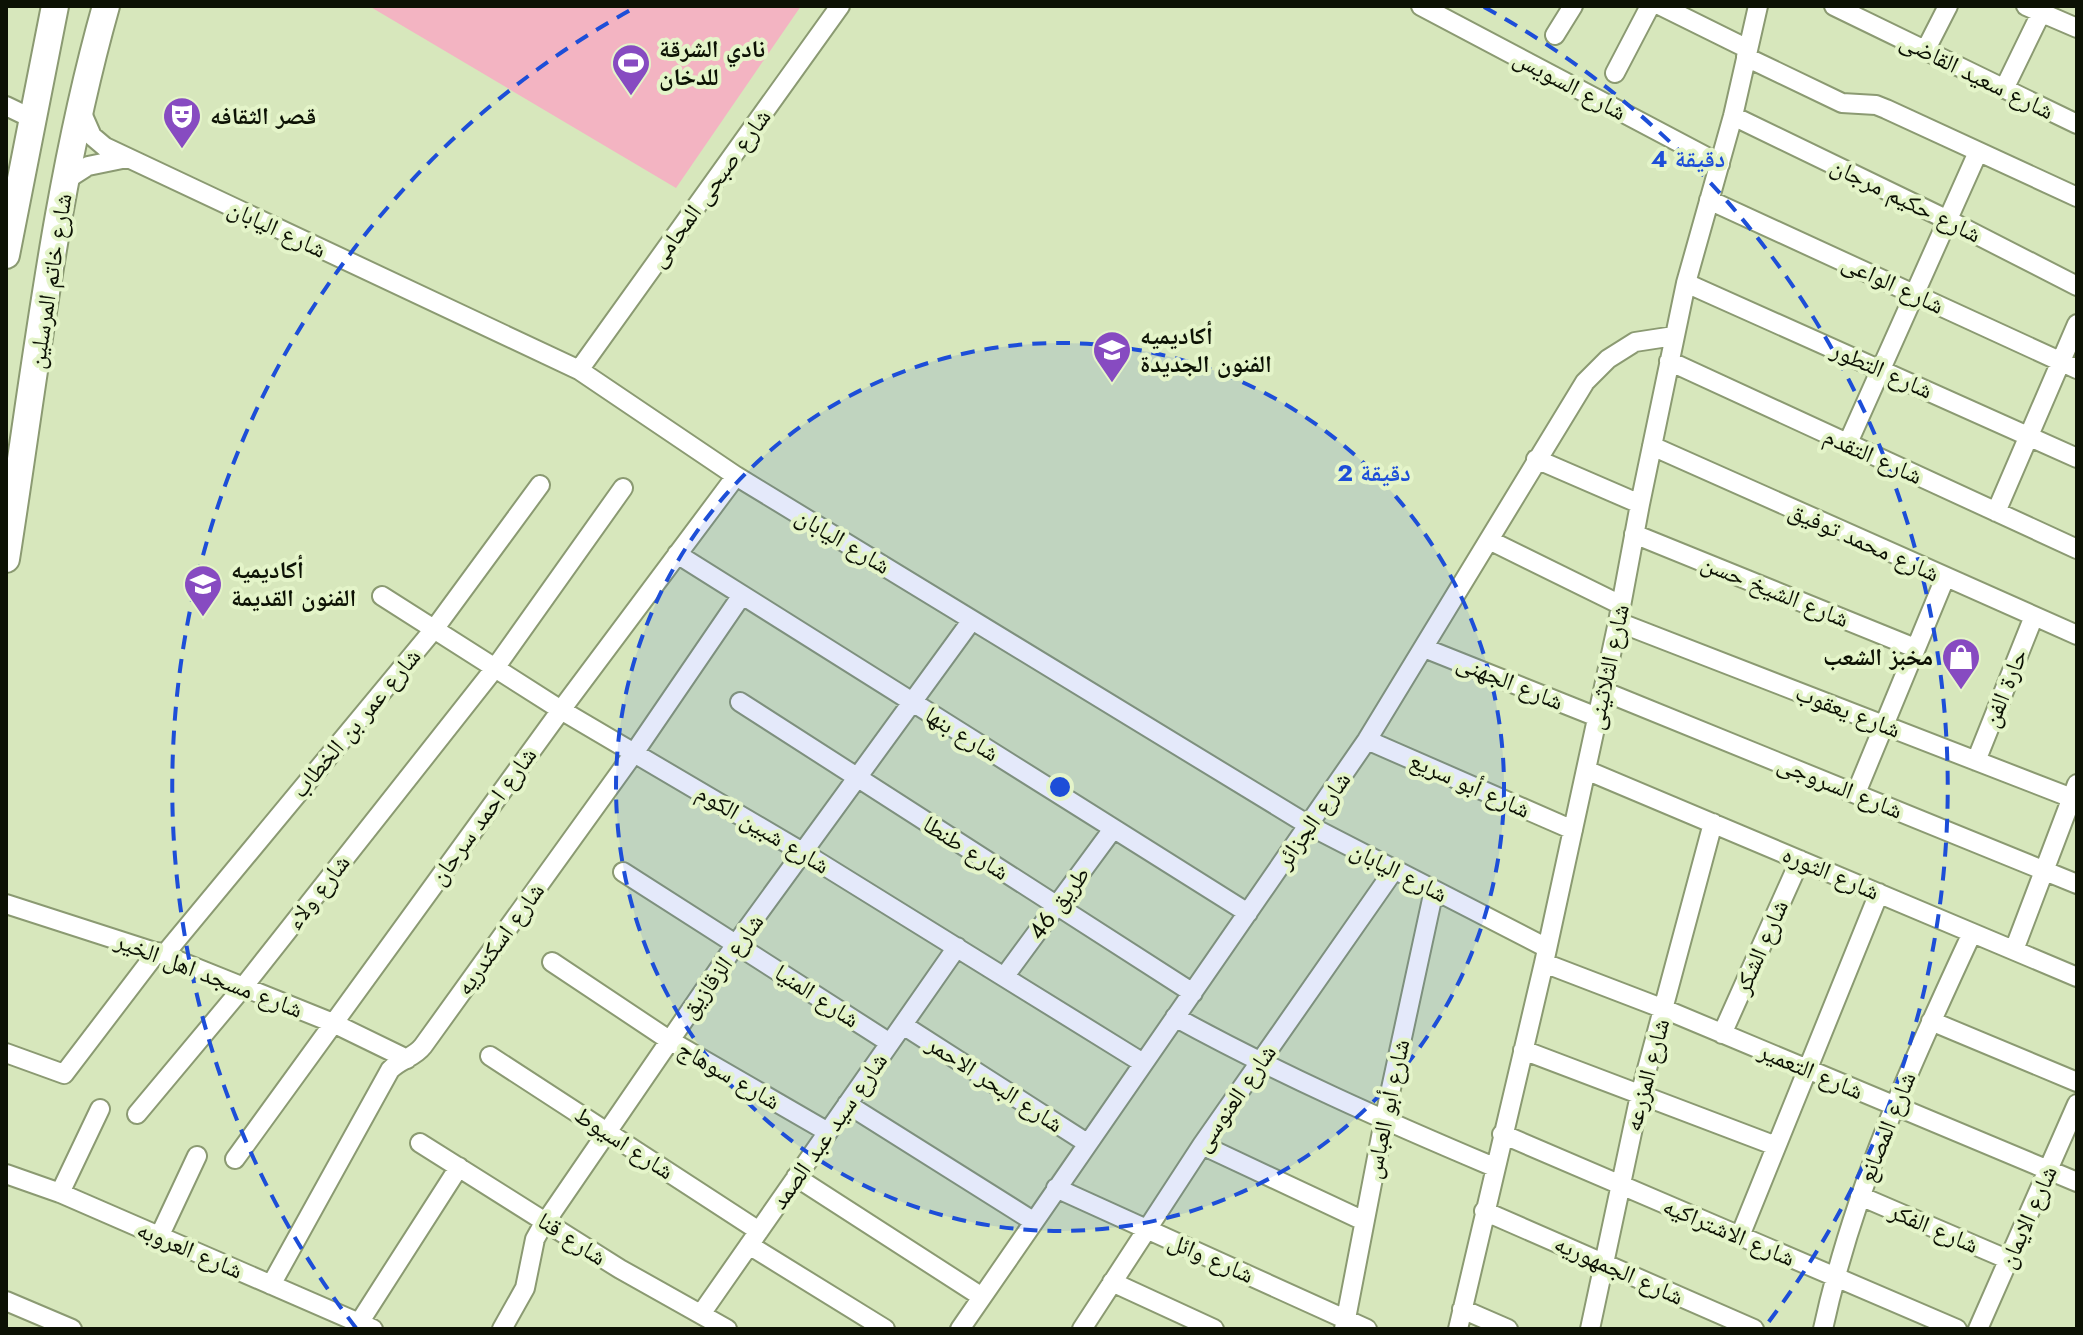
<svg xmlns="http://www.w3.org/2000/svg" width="2083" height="1335" font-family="Jost,'Noto Naskh Arabic',sans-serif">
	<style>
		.pitch { fill: #f3b4c2 }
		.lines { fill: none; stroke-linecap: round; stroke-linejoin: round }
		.street-casing { stroke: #8b9a72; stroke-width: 22 }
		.secondary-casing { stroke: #8b9a72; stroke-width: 30 }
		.street { stroke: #fff; stroke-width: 18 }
		.secondary { stroke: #fff; stroke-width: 26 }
		.ring { fill: none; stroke: #1d4ed8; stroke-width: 4; stroke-dasharray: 14 10 }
		.labels { text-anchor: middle; stroke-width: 8; stroke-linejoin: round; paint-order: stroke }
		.poi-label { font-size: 24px; font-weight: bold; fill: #0c1104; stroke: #e4f4c9; text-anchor: start }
		.street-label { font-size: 24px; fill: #0c1104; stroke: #e4f4c9 }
		.centre { fill: #1d4ed8; stroke: #e4f4c9; stroke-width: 4 }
		.ring-label { font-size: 24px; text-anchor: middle; font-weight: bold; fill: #1d4ed8; stroke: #e4f4c9; stroke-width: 8; stroke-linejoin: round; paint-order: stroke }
	</style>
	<rect width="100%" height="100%" fill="#d7e7bc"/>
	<path class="pitch" d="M369,6H801L676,188Z"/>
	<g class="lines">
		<defs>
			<path id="street" d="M1421,6L1720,164
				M1661,6L1748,49
				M1834,6L2077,124
				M2026,6L2077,28
				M1555,35L1573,6
				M1925,51L1948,6
				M1746,57L1842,103L1876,105L1886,109L2077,197
				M1615,73L1650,6
				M2004,89L2041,13
				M6,106L31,118
				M81,111L92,136L105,147L579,370L736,476L1310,826L1547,948
				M1733,116L1948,220L2077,286
				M66,180L88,166L127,158
				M1709,200L2077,369
				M1686,283L2077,458
				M1669,361L2077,549
				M579,370L840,6
				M1847,445L1978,152
				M1652,446L2077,635
				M1536,459L1640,504
				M1996,512L2077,324
				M1634,534L1915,648
				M1489,540L1621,605
				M677,554L1248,913
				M382,596L561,710L804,853L1143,1063
				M1618,622L2077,800
				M1424,648L1597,717
				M1603,691L2077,884
				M740,702L1193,993
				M1367,740L1573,830
				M1976,761L2034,616
				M1586,770L2077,977
				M1856,793L1945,578
				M623,872L890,1043
				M6,904L164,955L333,1023L407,1059
				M2014,950L2077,784
				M164,955L435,628L540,485
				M552,962L669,1040L828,1132
				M1544,963L1664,1009L2077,1182
				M1004,977L1113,829
				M1175,1017C1279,1074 1385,1121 1494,1167
				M1931,1021L2077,1082
				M903,1025L1087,1143
				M1722,1034L1800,860
				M1523,1050L1776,1146
				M6,1053L64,1074L157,952
				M490,1056L759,1231
				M847,1104L1033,1221
				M137,1114L244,986L495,668L623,488
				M1502,1134L1957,1329
				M420,1143L620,1269L727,1329
				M1202,1145L1364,1221
				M235,1159L561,710L736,476
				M6,1174L60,1193L373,1329
				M796,1177L982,1297
				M1056,1188L1367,1329
				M60,1193L100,1109
				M1860,1196L2009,1260
				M1484,1211L1754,1329
				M1740,1236L1879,893
				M159,1237L197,1156
				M749,1245L885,1329
				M1112,1282L1214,1329
				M271,1285L390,1070C400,1059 414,1058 423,1046L634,753L742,595
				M6,1301L72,1329
				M1462,1309L1508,1329
				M701,1314L957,947
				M359,1323L459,1167
				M502,1329L525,1288L535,1239L540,1230L736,944L972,620
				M960,1329L1367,740L1585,382L1608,359L1635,342L1674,336
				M1082,1329L1202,1145L1394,870
				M1344,1329L1384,1121L1434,890
				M1458,1329L1544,963L1618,622L1640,504L1686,283L1733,116L1758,6
				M1590,1329L1640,1095L1713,823
				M1823,1329C1853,1190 1912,1062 1972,933
				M1978,1329L2077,1104"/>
			<path id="secondary" d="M6,255L55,6
				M6,559C35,375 55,186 106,6"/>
		</defs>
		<use href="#street" class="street-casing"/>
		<use href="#secondary" class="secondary-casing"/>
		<use href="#street" class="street"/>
		<use href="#secondary" class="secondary"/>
	</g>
	<circle cx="1060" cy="787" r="444" fill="#1d4ed8" fill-opacity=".12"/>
	<g class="ring">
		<circle cx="1060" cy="787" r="444"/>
		<path d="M356 1328A888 888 0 0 1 636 7M1484 7A888 888 0 0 1 1764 1328"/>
	</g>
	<defs>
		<symbol id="stadium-pin" viewBox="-11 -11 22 30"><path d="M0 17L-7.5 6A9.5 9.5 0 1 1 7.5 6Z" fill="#874bc1" stroke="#e4f4c9"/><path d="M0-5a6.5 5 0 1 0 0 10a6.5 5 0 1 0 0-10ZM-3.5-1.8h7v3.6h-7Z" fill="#fff"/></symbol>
		<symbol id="theatre-pin" viewBox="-11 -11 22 30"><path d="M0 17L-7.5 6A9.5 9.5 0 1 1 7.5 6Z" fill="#874bc1" stroke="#e4f4c9"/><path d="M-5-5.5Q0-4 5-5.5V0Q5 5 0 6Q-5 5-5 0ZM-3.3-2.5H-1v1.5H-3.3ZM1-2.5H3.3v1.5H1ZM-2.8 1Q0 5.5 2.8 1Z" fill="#fff"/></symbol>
		<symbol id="university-pin" viewBox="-11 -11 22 30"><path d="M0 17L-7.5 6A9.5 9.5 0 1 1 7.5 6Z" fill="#874bc1" stroke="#e4f4c9"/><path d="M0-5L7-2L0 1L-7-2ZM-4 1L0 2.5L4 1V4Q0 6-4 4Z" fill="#fff"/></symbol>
		<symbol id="shop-pin" viewBox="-11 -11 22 30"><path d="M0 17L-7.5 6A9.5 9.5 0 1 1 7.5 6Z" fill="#874bc1" stroke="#e4f4c9"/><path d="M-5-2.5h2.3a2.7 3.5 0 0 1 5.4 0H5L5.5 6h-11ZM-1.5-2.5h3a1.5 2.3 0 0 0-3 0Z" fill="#fff"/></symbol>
	</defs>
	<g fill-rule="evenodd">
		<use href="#stadium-pin" x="609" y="41" width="44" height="60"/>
		<use href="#theatre-pin" x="160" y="94" width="44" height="60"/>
		<use href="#university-pin" x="1090" y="328" width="44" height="60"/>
		<use href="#university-pin" x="181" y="562" width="44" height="60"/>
		<use href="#shop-pin" x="1939" y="635" width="44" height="60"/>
	</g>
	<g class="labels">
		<g class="poi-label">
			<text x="659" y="57">نادي الشرقة<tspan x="659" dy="28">للدخان</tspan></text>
			<text x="210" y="124">قصر الثقافه</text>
			<text x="1140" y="344">أكاديميه<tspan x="1140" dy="28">الفنون الجديدة</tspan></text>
			<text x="231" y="578">أكاديميه<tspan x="231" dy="28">الفنون القديمة</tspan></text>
			<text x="1933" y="665" text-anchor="end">مخبز الشعب</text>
		</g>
		<g class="street-label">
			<text transform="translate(1977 76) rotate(26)" y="8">شارع سعيد القاضى</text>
			<text transform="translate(1570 85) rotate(28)" y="8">شارع السويس</text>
			<text transform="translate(710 188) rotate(-54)" y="8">شارع صبحى المحامى</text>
			<text transform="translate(1906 200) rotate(26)" y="8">شارع حكيم مرجان</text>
			<text transform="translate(277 229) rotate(25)" y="8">شارع اليابان</text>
			<text transform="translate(50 281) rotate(-81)" y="8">شارع خاتم المرسلين</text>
			<text transform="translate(1893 284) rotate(25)" y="8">شارع الواعى</text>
			<text transform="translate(1882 370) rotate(24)" y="8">شارع التطور</text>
			<text transform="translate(1873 456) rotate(24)" y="8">شارع التقدم</text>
			<text transform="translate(843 541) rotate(31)" y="8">شارع اليابان</text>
			<text transform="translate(1864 542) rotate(24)" y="8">شارع محمد توفيق</text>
			<text transform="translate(1775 591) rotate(22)" y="8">شارع الشيخ حسن</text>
			<text transform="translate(1608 667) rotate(-78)" y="8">شارع الثلاثينى</text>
			<text transform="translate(1510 682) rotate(22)" y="8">شارع الجهنى</text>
			<text transform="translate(2005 688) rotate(-68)" y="8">حارة الفن</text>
			<text transform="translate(1848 711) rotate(21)" y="8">شارع يعقوب</text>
			<text transform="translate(356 723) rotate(-50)" y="8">شارع عمر بن الخطاب</text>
			<text transform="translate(962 734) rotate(32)" y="8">شارع بنها</text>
			<text transform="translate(1470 785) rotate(24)" y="8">شارع أبو سريع</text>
			<text transform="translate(1840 787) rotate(22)" y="8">شارع السروجى</text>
			<text transform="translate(483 816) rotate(-54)" y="8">شارع احمد سرحان</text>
			<text transform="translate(1313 820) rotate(-55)" y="8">شارع الجزائر</text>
			<text transform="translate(763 829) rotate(31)" y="8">شارع شبين الكوم</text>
			<text transform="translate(966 848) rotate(33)" y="8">شارع طنطا</text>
			<text transform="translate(1399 872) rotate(27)" y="8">شارع اليابان</text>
			<text transform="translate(1831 873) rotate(23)" y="8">شارع الثوره</text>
			<text transform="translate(318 892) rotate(-52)" y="8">شارع ولاء</text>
			<text transform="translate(1059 903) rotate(-53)" y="8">طريق 46</text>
			<text transform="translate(500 939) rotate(-54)" y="8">شارع اسكندريه</text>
			<text transform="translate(1761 947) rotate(-66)" y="8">شارع الشكر</text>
			<text transform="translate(722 966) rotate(-54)" y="8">شارع الزقازيق</text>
			<text transform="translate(209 975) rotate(21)" y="8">شارع مسجد اهل الخير</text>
			<text transform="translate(817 996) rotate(33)" y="8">شارع المنيا</text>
			<text transform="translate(1811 1071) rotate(23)" y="8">شارع التعمير</text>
			<text transform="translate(729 1075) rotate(30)" y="8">شارع سوهاج</text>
			<text transform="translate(1647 1075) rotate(-75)" y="8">شارع المزرعه</text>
			<text transform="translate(995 1084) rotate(33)" y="8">شارع البحر الاحمر</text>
			<text transform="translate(1235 1098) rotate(-55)" y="8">شارع العنوسى</text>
			<text transform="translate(1387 1109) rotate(-78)" y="8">شارع أبو العباس</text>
			<text transform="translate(1887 1127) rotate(-68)" y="8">شارع المصانع</text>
			<text transform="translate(829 1131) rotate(-55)" y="8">شارع سيد عبد الصمد</text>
			<text transform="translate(624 1143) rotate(33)" y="8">شارع اسيوط</text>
			<text transform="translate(2028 1217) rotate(-66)" y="8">شارع الايمان</text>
			<text transform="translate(1934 1228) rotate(23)" y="8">شارع الفكر</text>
			<text transform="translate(1729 1232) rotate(23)" y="8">شارع الاشتراكيه</text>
			<text transform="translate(572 1239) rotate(33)" y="8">شارع قنا</text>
			<text transform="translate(190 1250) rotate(23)" y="8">شارع العروبه</text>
			<text transform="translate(1211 1258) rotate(24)" y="8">شارع وائل</text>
			<text transform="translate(1619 1270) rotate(24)" y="8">شارع الجمهوريه</text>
		</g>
	</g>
	<circle cx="1060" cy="787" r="12" class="centre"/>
	<g class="ring-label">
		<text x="1688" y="167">4 دقيقة</text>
		<text x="1374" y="481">2 دقيقة</text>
	</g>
	<rect width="2083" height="1335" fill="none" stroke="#0c1104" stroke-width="16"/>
</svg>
